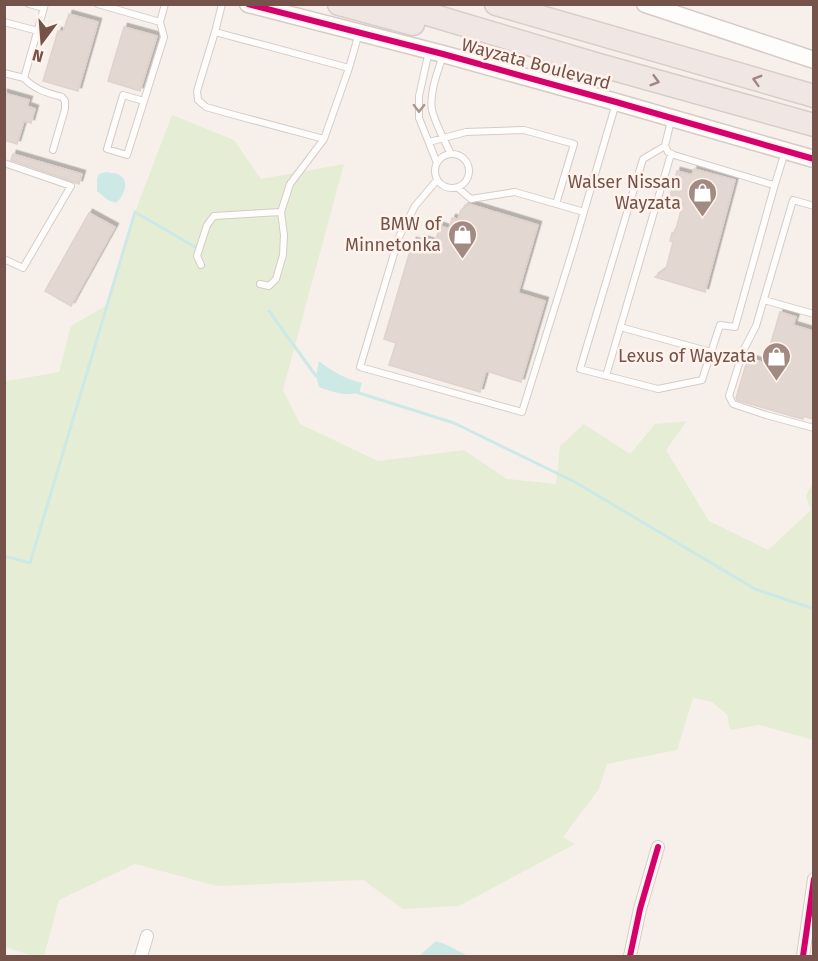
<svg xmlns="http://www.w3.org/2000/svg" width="818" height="961" font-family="'Fira Sans',sans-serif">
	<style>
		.green { fill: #e6edd5 }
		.water { fill: #cce9e6 }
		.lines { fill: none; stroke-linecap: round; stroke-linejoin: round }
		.stream { stroke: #cce9e6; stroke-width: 3 }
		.building { fill: #e3d7d1; stroke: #e0d2cc; stroke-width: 1.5; filter: url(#shadow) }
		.lane-casing { stroke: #d6cbc7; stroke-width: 8 }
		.street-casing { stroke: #d6cbc7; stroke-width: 14 }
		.secondary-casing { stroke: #d6cbc6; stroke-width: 19 }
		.highway-casing { stroke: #d8cdc9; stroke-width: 25 }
		.lane { stroke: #fefdfc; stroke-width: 6 }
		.street { stroke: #fefdfc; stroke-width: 12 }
		.secondary { stroke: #fefdfc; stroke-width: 16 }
		.highway { stroke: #f0e6e4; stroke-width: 22 }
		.cycleway-casing { stroke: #fff3eb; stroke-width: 10 }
		.cycleway { stroke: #d6006c; stroke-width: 6 }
		.oneway { stroke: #a08680 }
		.oneway2 { stroke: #ac9691 }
		.labels { text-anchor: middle; stroke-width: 5; stroke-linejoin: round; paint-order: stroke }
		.street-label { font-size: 18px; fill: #75524a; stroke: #fff3eb }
		.poi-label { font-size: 18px; fill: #75524a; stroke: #fff3eb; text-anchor: end }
	</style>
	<defs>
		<filter id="shadow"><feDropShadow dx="3.5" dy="-3.5" stdDeviation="0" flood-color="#0004"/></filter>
	</defs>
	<rect width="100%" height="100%" fill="#f7f0ea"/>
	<path class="green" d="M172,115L234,140L261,179L344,164L283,390L300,424L378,461L464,450L507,479L556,484L560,446L584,424L630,454L655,424L687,421L666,450L709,521L768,550L811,510L806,496L813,482V740L759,725L730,730L727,715L712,702L693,698L677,750L607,764L599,789L563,837L575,844L459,906L403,909L363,880L217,886L135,864L59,900L44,956H34L5,947L4,378L7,381L59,372L71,326L107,305L135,212Z"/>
	<path class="water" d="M106,172C111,173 118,173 121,176C130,183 123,197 116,203L108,200L97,191V179L99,174Z
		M319,361C333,372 346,379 362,383L359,393C343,396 333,392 319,387L316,376Z
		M436,941L445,944L468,956H419Z"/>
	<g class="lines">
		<path class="stream" d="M269,311L316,376
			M359,393L454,423L575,482L755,589L814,609
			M4,556L30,563L135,212L195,247"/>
	</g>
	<path class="building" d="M69,14L98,22L78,91L43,81L58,31L63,32Z
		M124,27L157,36L140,91L108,81Z
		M4,93L29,100L27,106L35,109L31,123L24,121L17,144L4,140Z
		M13,154L82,174L79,184L11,160Z
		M694,169L735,180L705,292L655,277L666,269L673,242L670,241L672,233H675L683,203L669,199L677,171L692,175Z
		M469,204L538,225L518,293L545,301L521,382L486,371L480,392L389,365L396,343L384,339L413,241L420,243L421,239L435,243L440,226L449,229L452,218L458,219L461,210Z
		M89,213L115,227L71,306L45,291Z
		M780,312L796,317L793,325L813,331V419L803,416V419L795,417L747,403L737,400L736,398L748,358L765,363Z"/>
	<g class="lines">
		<defs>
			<path id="lane" d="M29,4L44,8
				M98,4L160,22L165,4
				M222,4L215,32L349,68
				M4,22L38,31
				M215,32L197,91L198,100L206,107L227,113L324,139
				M429,51L419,96V118L437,163
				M443,55C438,71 429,93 432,110C436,125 444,140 451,154
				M4,73L24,78L45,4
				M24,78C35,90 48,93 62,97L65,101V109L53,150
				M144,101L123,95L107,149L127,155L164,37L160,22
				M671,120L665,146L668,152L674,155L770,184H775L785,152
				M429,142L466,132L524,130L574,144L556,204
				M665,146L643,159L580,369L658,389L702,380L720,325L735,327L775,184
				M435 171a17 17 0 1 1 34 0a17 17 0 1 1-34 0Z
				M4,163L71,186L23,268L4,259
				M437,180L415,206L399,237L360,367L522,412L573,249L616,103
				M458,188L471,199L515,192L584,212
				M814,206L793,200L756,326L743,351L729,396L733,404L766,415L814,428
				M201,265L197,256L207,225L214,216L281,212
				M260,284L269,286L276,279L283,255L284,235L281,212L290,184L324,139L349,68L359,33
				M764,300L814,314
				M620,327L711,352
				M606,376L671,154"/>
			<path id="street" d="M141,956L147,936
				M630,956L640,909L658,847
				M803,956L814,879"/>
			<path id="secondary" d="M248,4L443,54L616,102L814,159
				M645,4L814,60"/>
			<path id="highway" d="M339,4L413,24
				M394,4L599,65L814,125
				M496,4L814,96"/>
		</defs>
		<use href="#lane" class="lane-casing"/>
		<use href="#street" class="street-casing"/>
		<use href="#secondary" class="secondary-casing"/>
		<use href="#highway" class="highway-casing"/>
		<use href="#lane" class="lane"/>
		<use href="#street" class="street"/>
		<use href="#secondary" class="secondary"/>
		<use href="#highway" class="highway"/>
		<defs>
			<path id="cycleway" d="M248,4L443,54L616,102L814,159
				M630,956L640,909L658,847
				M803,956L814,879"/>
		</defs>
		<use href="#cycleway" class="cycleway-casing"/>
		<use href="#cycleway" class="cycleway"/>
	</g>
	<defs><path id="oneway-chevron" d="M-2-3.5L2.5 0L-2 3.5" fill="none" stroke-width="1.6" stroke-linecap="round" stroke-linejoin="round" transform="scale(1.5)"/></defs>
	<g class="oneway">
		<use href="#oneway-chevron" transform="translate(757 80) rotate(-164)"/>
		<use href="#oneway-chevron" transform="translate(655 81) rotate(16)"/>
	</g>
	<use class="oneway2" href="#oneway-chevron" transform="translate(419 108) rotate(90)"/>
	<defs>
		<symbol id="shop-pin" viewBox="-11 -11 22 30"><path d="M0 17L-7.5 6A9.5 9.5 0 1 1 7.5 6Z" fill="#a28982" stroke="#fff3eb"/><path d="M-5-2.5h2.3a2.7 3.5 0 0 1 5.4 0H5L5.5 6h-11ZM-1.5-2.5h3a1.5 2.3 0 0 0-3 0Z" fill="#fff"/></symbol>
	</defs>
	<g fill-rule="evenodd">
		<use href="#shop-pin" x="686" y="176" width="33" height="45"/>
		<use href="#shop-pin" x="446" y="218" width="33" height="45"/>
		<use href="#shop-pin" x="760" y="340" width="33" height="45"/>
	</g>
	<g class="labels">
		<g class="street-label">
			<text transform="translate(536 64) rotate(15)" y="6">Wayzata Boulevard</text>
		</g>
		<g class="poi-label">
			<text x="681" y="188">Walser Nissan<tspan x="681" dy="21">Wayzata</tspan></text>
			<text x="441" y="230">BMW of<tspan x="441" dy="21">Minnetonka</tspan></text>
			<text x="756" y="362">Lexus of Wayzata</text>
		</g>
	</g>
	<rect width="818" height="961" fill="none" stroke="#75524a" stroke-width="12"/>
	<g transform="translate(42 42) rotate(196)" stroke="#fff3eb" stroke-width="4.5" paint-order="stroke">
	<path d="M0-4.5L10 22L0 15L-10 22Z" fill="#75524a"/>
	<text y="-9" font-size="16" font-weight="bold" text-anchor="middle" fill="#75524a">N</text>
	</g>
</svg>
